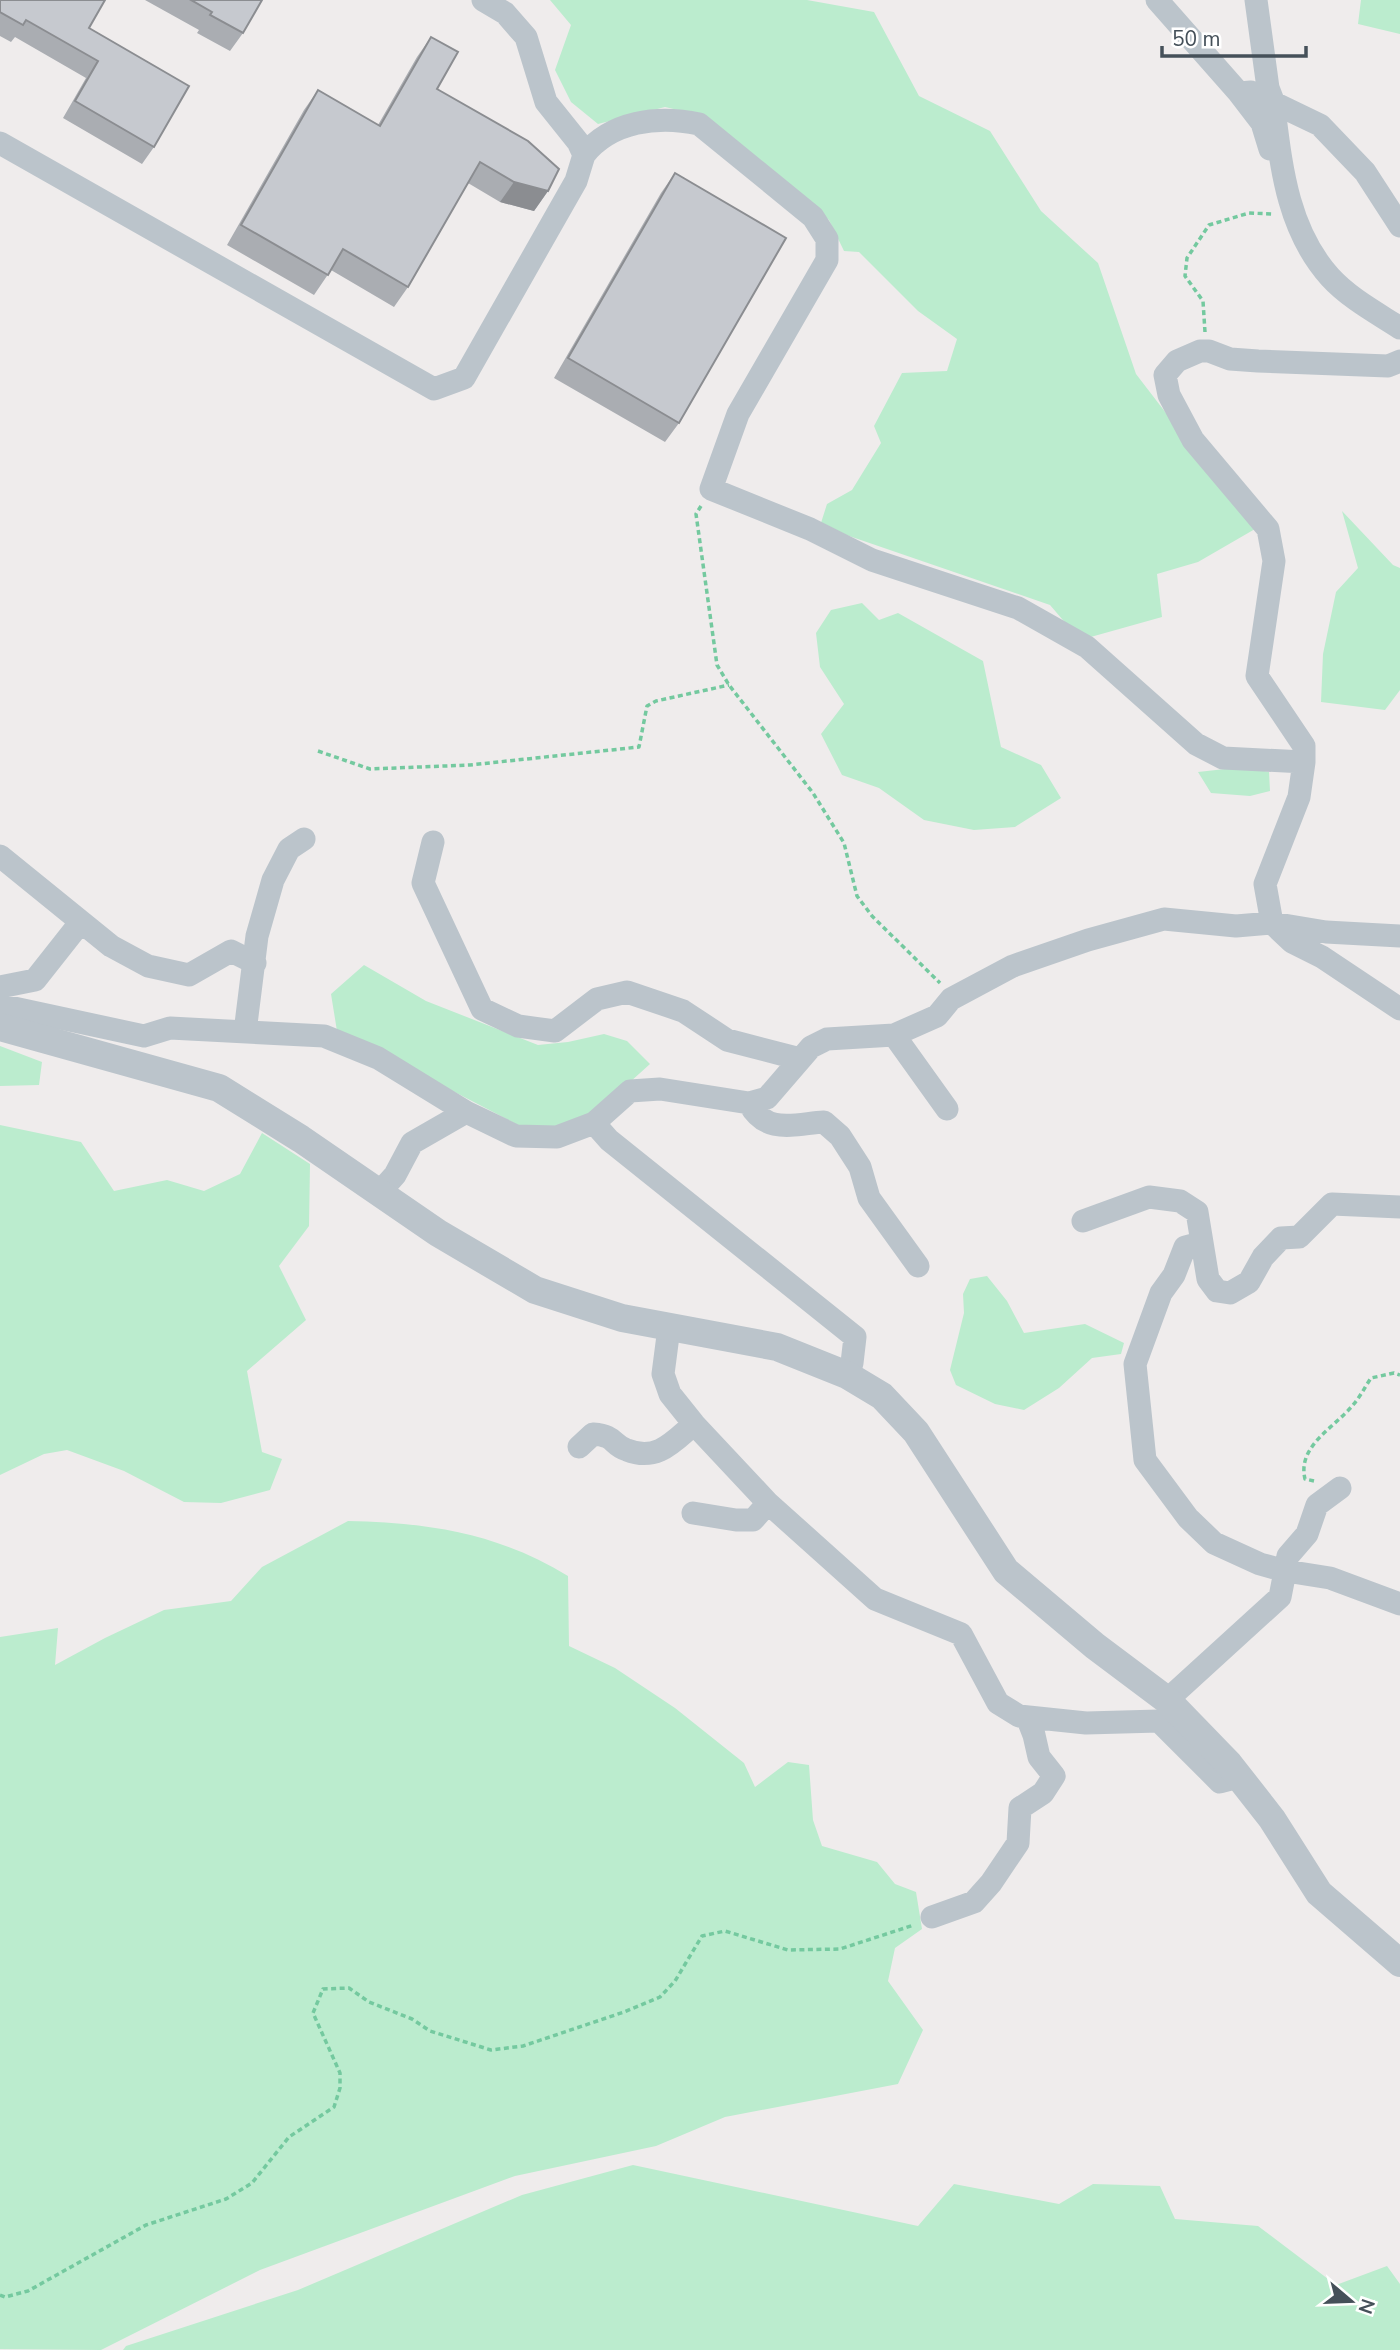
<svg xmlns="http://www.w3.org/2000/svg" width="1400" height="2350" font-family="'Nunito Sans',sans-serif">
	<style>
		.green { fill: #bbecce }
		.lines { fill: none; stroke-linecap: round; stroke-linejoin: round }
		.path { stroke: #74c99f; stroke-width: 3.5; stroke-dasharray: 5 3.5; stroke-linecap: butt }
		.minor { stroke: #bbc4cb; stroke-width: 23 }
		.tertiary { stroke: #bbc4cb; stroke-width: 28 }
		.wall { fill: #aaadb2 }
		.shaded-wall { fill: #8b8d91 }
		.building { fill: #c6c9cf; stroke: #8b8d91; stroke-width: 2 }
	</style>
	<rect width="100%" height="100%" fill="#efecec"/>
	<path class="green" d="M550,0H807L874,12L919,96L990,131L1041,211L1098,263L1136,374L1255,529L1198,562L1157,574L1162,617L1080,640L1050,605L820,526L827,504L852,490L881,443L874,426L902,373L947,371L957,339L918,311L859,252L844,251L829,220L700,115L665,107L598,124L571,102L555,70L571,25Z
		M1361,0H1400V34L1358,24Z
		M1342,511L1393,565L1400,568V690L1385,710L1321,702L1323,654L1336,592L1358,568Z
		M862,603L879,620L898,613L983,661L1001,747L1041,765L1061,798L1015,827L974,830L924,820L879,788L842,775L821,734L844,704L820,667L816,633L831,610Z
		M1243,767L1269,772L1270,791L1250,796L1211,793L1198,772Z
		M364,965L426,1001L538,1045L568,1042L604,1034L627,1041L650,1064L589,1119L550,1128L518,1125L337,1031L331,994Z
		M0,1046L42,1062L39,1085L0,1086Z
		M0,1125L81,1142L114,1191L167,1180L204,1191L240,1174L262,1133L310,1164L309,1226L279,1266L306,1320L247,1371L262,1452L282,1459L270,1490L221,1503L184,1502L124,1471L67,1450L44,1454L0,1475Z
		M987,1276L1007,1301L1024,1333L1085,1324L1124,1343L1121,1354L1092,1358L1059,1388L1024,1410L995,1404L956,1385L950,1370L964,1313L963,1294L970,1279Z
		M348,1521C426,1522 501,1534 568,1576L569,1646L615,1668L675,1708L744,1763L755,1787L788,1762L809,1765L813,1820L822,1846L877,1862L895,1884L916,1892L922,1929L895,1948L888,1981L923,2030L898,2084L725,2117L656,2146L515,2176L260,2270L101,2350L0,2349V1637L58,1628L55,1665L105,1638L164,1610L231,1601L262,1567Z
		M633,2165L918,2226L954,2184L1059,2204L1093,2184L1160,2186L1175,2219L1258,2226L1336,2285L1387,2266L1400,2284V2350H123L126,2346L298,2290L522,2195Z"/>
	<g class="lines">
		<path class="path" d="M1205,332L1203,301L1185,276L1187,258L1209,225L1249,213L1272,214
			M701,506L696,514L717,665L729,685L813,793L844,843L857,896L872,916L940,983
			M318,751L370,769L470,765L639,747L647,706L656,701L729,685
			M1314,1481L1305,1479C1297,1446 1334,1428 1353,1405C1360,1397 1365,1387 1371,1378L1394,1373L1400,1375
			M0,2295L5,2297L28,2291L146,2225L226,2199L252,2183L289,2137L334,2107L340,2088V2073L313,2013L323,1989L349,1988L369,2002L412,2019L430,2031L491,2050L523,2046L624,2012L660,1997L675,1981L702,1936L725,1931L788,1950L840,1949L914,1925"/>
		<path class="minor" d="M1157,0L1239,93L1262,123L1270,149
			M1256,0L1268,88L1273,101C1281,163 1286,228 1330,277C1349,298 1377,313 1400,328
			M1239,93L1251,92L1320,125L1365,172L1400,226
			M0,143L434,389L464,378L576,181L584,155L578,142L546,102L526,37L505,13L483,0
			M584,155C611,121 658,115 699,124L813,217L827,239V260L738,414L711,489L810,529L872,560L1018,608L1087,647L1196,744L1223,758L1304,762
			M1400,361L1388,366L1258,361L1230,359L1209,351H1200L1177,361L1165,375L1169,395L1193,440L1268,529L1274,561L1257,676L1304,746V762L1299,797L1265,884L1272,923L1292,942L1322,957L1400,1009
			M433,842L423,883L482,1009L518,1026L555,1031L597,999L627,992L683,1011L727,1040L800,1059
			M0,856L111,946L148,966L189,975L231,951L255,963
			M0,987L35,980L80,923
			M0,1005L144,1036L170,1028L324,1036L378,1058L466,1112L516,1136L557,1137L594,1123
			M245,1032L257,936L273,880L289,849L304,839
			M894,1035L947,1109
			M749,1103C766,1135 794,1124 824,1122L840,1136L860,1167L869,1198L918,1266
			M378,1194L395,1175L412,1143L466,1112
			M1083,1221L1149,1197L1180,1201L1197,1212L1208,1279L1217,1291L1230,1293L1249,1282L1263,1257L1281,1238L1299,1237L1332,1204L1400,1207
			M1200,1243L1185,1247L1174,1275L1161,1293L1135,1364L1145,1460L1188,1518L1214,1543L1260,1564L1286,1571L1330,1578L1400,1604
			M669,1328L663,1374L670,1394L694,1424L768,1503L875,1599L961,1634L998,1703L1019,1716L1086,1723L1159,1721L1220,1782L1239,1777
			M847,1375L852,1363L855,1337L609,1140L594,1123L630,1091L660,1089L749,1103L767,1098L811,1047L827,1039L894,1035L937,1016L951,999L1013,966L1088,940L1164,919L1236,926L1272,923L1326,932L1400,936
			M579,1447L593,1434C617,1436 610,1444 627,1450C657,1462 673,1442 694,1424
			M693,1513L736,1520H753L768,1503
			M1167,1700L1280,1597L1288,1556L1307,1534L1317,1505L1340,1488
			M932,1917L974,1902L991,1883L1018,1843L1020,1808L1043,1793L1054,1776L1039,1757L1034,1735L1027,1717"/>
		<path class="tertiary" d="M0,1027L219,1088L301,1139L438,1233L535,1290L622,1318L777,1347L847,1375L882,1396L916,1432L1006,1571L1095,1646L1167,1700L1229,1764L1272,1819L1319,1893L1400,1963"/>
	</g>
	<path class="wall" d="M0,0L89,28L154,147L142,164L63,118L86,78L15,37L11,42L0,36Z
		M145,0H262L243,33L230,51L197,33L199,30Z
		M431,37L437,89L548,191L534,211L500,202L468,183L408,287L394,307L331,270L314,295L227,245L304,110L318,90L378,125L417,57Z
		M675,173L679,423L665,442L554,378L661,193Z"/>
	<path class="shaded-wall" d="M514,182L548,191L534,211L500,202Z"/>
	<path class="building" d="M0,0H105L89,28L189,86L154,147L75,101L98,61L26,20L23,25L0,12Z
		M191,0H262L243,33L210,15L212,12Z
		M431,37L458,52L437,89L528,141L559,169L548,191L514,182L480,162L408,287L343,249L328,275L241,225L318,90L380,126Z
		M675,173L786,238L679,423L568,358Z"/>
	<g transform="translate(1351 2301) rotate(109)" stroke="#ffffff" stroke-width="5" paint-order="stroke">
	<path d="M0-5L12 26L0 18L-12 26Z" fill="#455059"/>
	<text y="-10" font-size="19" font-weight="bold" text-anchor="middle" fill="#455059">N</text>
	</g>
	<path d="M1162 46v10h144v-10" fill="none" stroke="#455059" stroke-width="3.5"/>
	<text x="1172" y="46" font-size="21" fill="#455059" stroke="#ffffff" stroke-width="5" paint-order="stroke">50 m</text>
</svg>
